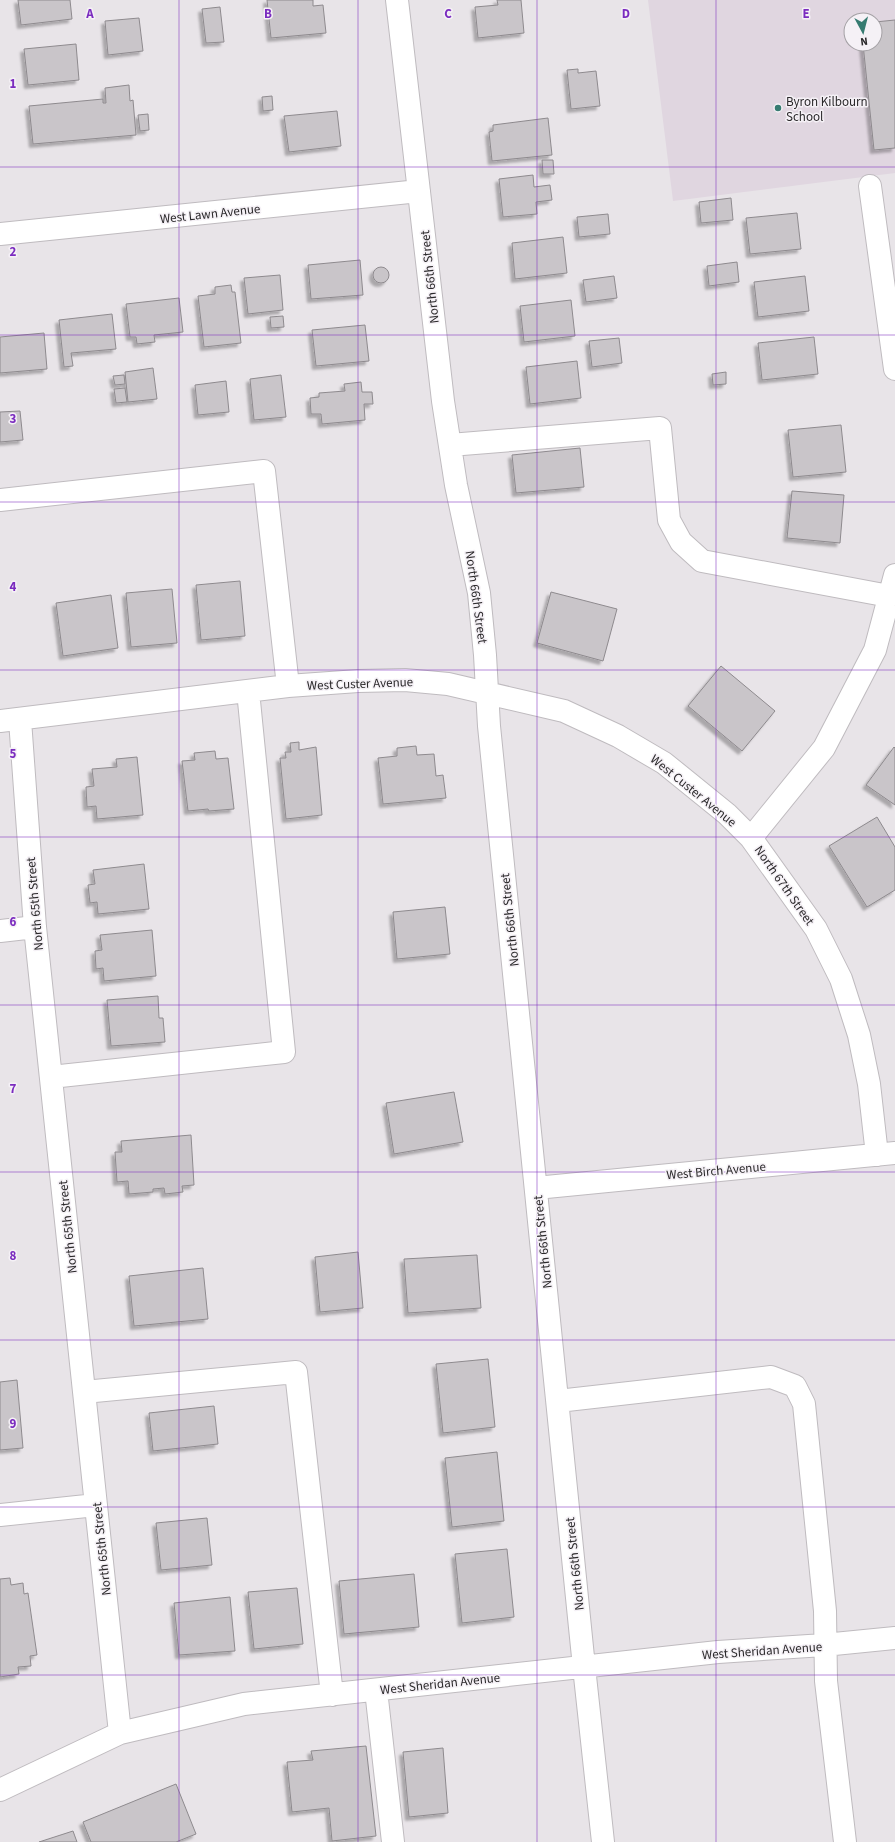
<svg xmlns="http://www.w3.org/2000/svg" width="895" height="1842" font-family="'Source Sans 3',sans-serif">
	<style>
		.built { fill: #e0d6e0; fill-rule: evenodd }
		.building { fill: #c9c5c9; stroke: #8e8a8e; filter: url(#shadow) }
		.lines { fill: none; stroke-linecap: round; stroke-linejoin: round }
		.minor-casing { stroke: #bfbbbf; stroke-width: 24 }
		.minor { stroke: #fff; stroke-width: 22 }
		.grid { fill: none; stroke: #7b2cbf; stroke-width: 1; stroke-opacity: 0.55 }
		.poi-dot { fill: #367b71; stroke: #f5f1f6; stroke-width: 1.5 }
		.labels { text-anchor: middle; stroke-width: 3; stroke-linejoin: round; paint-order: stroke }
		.poi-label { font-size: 13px; fill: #2b292b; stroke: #f5f1f6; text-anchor: start }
		.street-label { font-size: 13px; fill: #2b292b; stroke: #f5f1f6 }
		.grid-label { font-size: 13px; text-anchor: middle; font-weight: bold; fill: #7b2cbf; stroke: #f5f1f6; stroke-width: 3; stroke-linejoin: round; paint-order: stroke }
	</style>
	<defs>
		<filter id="shadow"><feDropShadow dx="-3.5" dy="3.5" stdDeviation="1" flood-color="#0004"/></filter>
	</defs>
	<rect width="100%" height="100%" fill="#e8e4e8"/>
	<path class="built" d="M648,0H895V173L673,201ZM851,20H875V44H851Z"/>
	<path class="building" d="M18,0H70L72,19L21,25Z
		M267,0H313V6L323,5L326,33L271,38Z
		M497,0H521L524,33L478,38L475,7L498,5Z
		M220,7L224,42L206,43L202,9Z
		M139,18L143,51L108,55L105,21Z
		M895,20V148L874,150L863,44H875V22Z
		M76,44L79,80L28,85L24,49Z
		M578,69V73L596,71L600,106L571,109L567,70Z
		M129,85L130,101L133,100L136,135L33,144L29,106L103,99V103H106L105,88Z
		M272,96L273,110L263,111L262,97Z
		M337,111L341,146L289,152L284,116Z
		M148,114L149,130L140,131L138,115Z
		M548,118L552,155L492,161L489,132L493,131V125Z
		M542,160H553L554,174H543Z
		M533,175L534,187L550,185L552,200L536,202L537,214L503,217L499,179Z
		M731,198L733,220L701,223L699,202Z
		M797,213L801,249L750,254L746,218Z
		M608,214L610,234L579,237L577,217Z
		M563,237L567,273L515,279L512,243Z
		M360,260L363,295L311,299L308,265Z
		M737,262L739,282L709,286L707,266Z
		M373 275a8 8 0 1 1 16 0a8 8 0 1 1-16 0Z
		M280,275L283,310L248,314L244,278Z
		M614,276L617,298L586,302L583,280Z
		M805,276L809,311L758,317L754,282Z
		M231,285L232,292H235L241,343L204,347L198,296L215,294V287Z
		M179,298L183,332L154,335L155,342L137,344L136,337H130L126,304Z
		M571,300L575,336L524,342L520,306Z
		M112,314L116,349L71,353L73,366L64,367L59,320Z
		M283,316L284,327L271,328L270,317Z
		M365,325L369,361L316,366L312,330Z
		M44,333L47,369L0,373V337Z
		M814,337L818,374L762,380L758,343Z
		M619,338L622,363L592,367L589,341Z
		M577,361L581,398L530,404L526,367Z
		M153,368L157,399L128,402L125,372Z
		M726,372V384L713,385L712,374Z
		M124,375L125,384L115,385L113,376Z
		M281,375L286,417L254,420L250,379Z
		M226,381L229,412L198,415L195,385Z
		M361,382L362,392H372L373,404H364L365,420L322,424L321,414H311L310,398L319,397V393L345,391L344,384Z
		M125,388L127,402L116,403L114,389Z
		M20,411L23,440L0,442V412Z
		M841,425L846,472L793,477L788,430Z
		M580,448L584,487L516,493L512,455Z
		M792,491L844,495L840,543L787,538Z
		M240,581L245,636L201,640L196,585Z
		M172,589L177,643L131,647L126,593Z
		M551,592L617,609L603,661L537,643Z
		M111,595L118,648L63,656L56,603Z
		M721,666L775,711L742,751L688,706Z
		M299,742V750L316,747L322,815L286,819L280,758H286L285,752H291L290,743Z
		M416,746L417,755L434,754L436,776L443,775L446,798L383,804L378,758L397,756V748Z
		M894,747L895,748V805L866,785Z
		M215,751L216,759L228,758L234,809L209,811L208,809L188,811L182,761L195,760L194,753Z
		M137,757L143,815L97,819L96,806L87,807L86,787L94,786L92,769L117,767L116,759Z
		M877,817L895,847V890L867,907L829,846Z
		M144,864L149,909L98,914L97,902L90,903L88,885L95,884L93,870Z
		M445,907L450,954L397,959L393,912Z
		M152,930L156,976L104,981L103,968L96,969L95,951L102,950L100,935Z
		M158,996L159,1018H163L165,1042L111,1046L107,1000Z
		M454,1092L463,1142L394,1154L386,1103Z
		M191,1135L194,1185L182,1186L183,1192L165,1194L164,1188L153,1189V1192L129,1194L128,1181L117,1182L115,1152H122L121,1141Z
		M358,1252L363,1308L320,1312L315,1257Z
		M477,1255L481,1308L408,1313L404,1259Z
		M203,1268L208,1319L134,1326L129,1276Z
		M488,1359L495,1427L443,1433L436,1364Z
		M17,1380L23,1448L0,1450V1382Z
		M214,1406L218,1444L153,1451L149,1413Z
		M497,1452L504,1521L452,1527L445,1458Z
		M207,1518L212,1565L161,1570L156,1523Z
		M507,1549L514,1617L462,1623L455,1554Z
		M414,1574L419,1627L344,1634L339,1581Z
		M10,1578L11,1585L23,1583L24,1594L28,1593L37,1655L30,1656L31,1666L18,1667L19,1674L0,1677V1579Z
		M297,1588L303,1644L254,1649L248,1592Z
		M230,1597L235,1651L179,1655L174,1603Z
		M366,1746L376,1836L332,1841L329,1808L292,1812L287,1762L313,1760L311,1751Z
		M443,1748L448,1813L409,1817L403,1752Z
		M176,1784L196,1834L176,1842H91L83,1822Z
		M73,1831L77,1842H39Z"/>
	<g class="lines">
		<defs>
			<path id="minor" d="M397,0L443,401L456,485L479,593L485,655L489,726L584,1667L603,1842
				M870,186L895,369
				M0,234L419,191
				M450,445L660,428L669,520L681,542L702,561L889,596
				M0,500L264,471L288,686
				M20,720L35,927L120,1733
				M0,721L288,686L358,681L405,680L448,684L564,711L618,736L664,763L727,814L751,838L816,929L841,979L859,1035L869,1084L877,1155
				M751,838L824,748L875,650L895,575
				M0,931L35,927
				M51,1077L284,1052L248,691
				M536,1188L895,1153
				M84,1392L296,1372L332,1695
				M558,1401L771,1377L795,1386L804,1404L825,1611L826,1681L845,1842
				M0,1515L96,1505
				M376,1690L393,1842
				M0,1790L120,1733L244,1704L718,1652L824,1645L895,1638"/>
		</defs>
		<use href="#minor" class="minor-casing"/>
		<use href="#minor" class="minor"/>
	</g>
	<path class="grid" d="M179,0V1842M358,0V1842M537,0V1842M716,0V1842M0,167H895M0,335H895M0,502H895M0,670H895M0,837H895M0,1005H895M0,1172H895M0,1340H895M0,1507H895M0,1675H895"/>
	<circle class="poi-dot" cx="778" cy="108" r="4"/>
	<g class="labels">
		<g class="poi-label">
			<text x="786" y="106">Byron Kilbourn<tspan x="786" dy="15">School</tspan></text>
		</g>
		<g class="street-label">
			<text transform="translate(210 213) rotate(-6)" y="5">West Lawn Avenue</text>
			<text transform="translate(429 277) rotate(-96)" y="5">North 66th Street</text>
			<text transform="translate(477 597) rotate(82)" y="5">North 66th Street</text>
			<text transform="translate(360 683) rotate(-2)" y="5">West Custer Avenue</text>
			<text transform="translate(694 790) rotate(39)" y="5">West Custer Avenue</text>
			<text transform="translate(785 885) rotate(55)" y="5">North 67th Street</text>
			<text transform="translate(34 904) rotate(-95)" y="5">North 65th Street</text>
			<text transform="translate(509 920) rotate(-96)" y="5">North 66th Street</text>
			<text transform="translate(716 1170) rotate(-5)" y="5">West Birch Avenue</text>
			<text transform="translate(67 1227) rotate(-96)" y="5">North 65th Street</text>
			<text transform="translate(542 1242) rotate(-96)" y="5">North 66th Street</text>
			<text transform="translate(101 1549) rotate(-96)" y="5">North 65th Street</text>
			<text transform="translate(574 1564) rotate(-96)" y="5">North 66th Street</text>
			<text transform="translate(762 1650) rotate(-4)" y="5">West Sheridan Avenue</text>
			<text transform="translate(440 1683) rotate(-6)" y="5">West Sheridan Avenue</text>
		</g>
	</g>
	<g class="grid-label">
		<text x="90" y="18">A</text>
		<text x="268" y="18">B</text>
		<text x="448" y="18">C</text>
		<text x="626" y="18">D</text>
		<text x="806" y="18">E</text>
		<text x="13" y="88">1</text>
		<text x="13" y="256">2</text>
		<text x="13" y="423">3</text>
		<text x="13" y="591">4</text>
		<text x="13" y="758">5</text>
		<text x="13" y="926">6</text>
		<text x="13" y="1093">7</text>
		<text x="13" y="1260">8</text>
		<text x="13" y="1428">9</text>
	</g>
	<g transform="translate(863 32) rotate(173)"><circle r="19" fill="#f5f1f6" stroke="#a4a1a5"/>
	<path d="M0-3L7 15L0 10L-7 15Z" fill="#367b71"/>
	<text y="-6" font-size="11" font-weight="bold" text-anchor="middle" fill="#2b292b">N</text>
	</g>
</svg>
